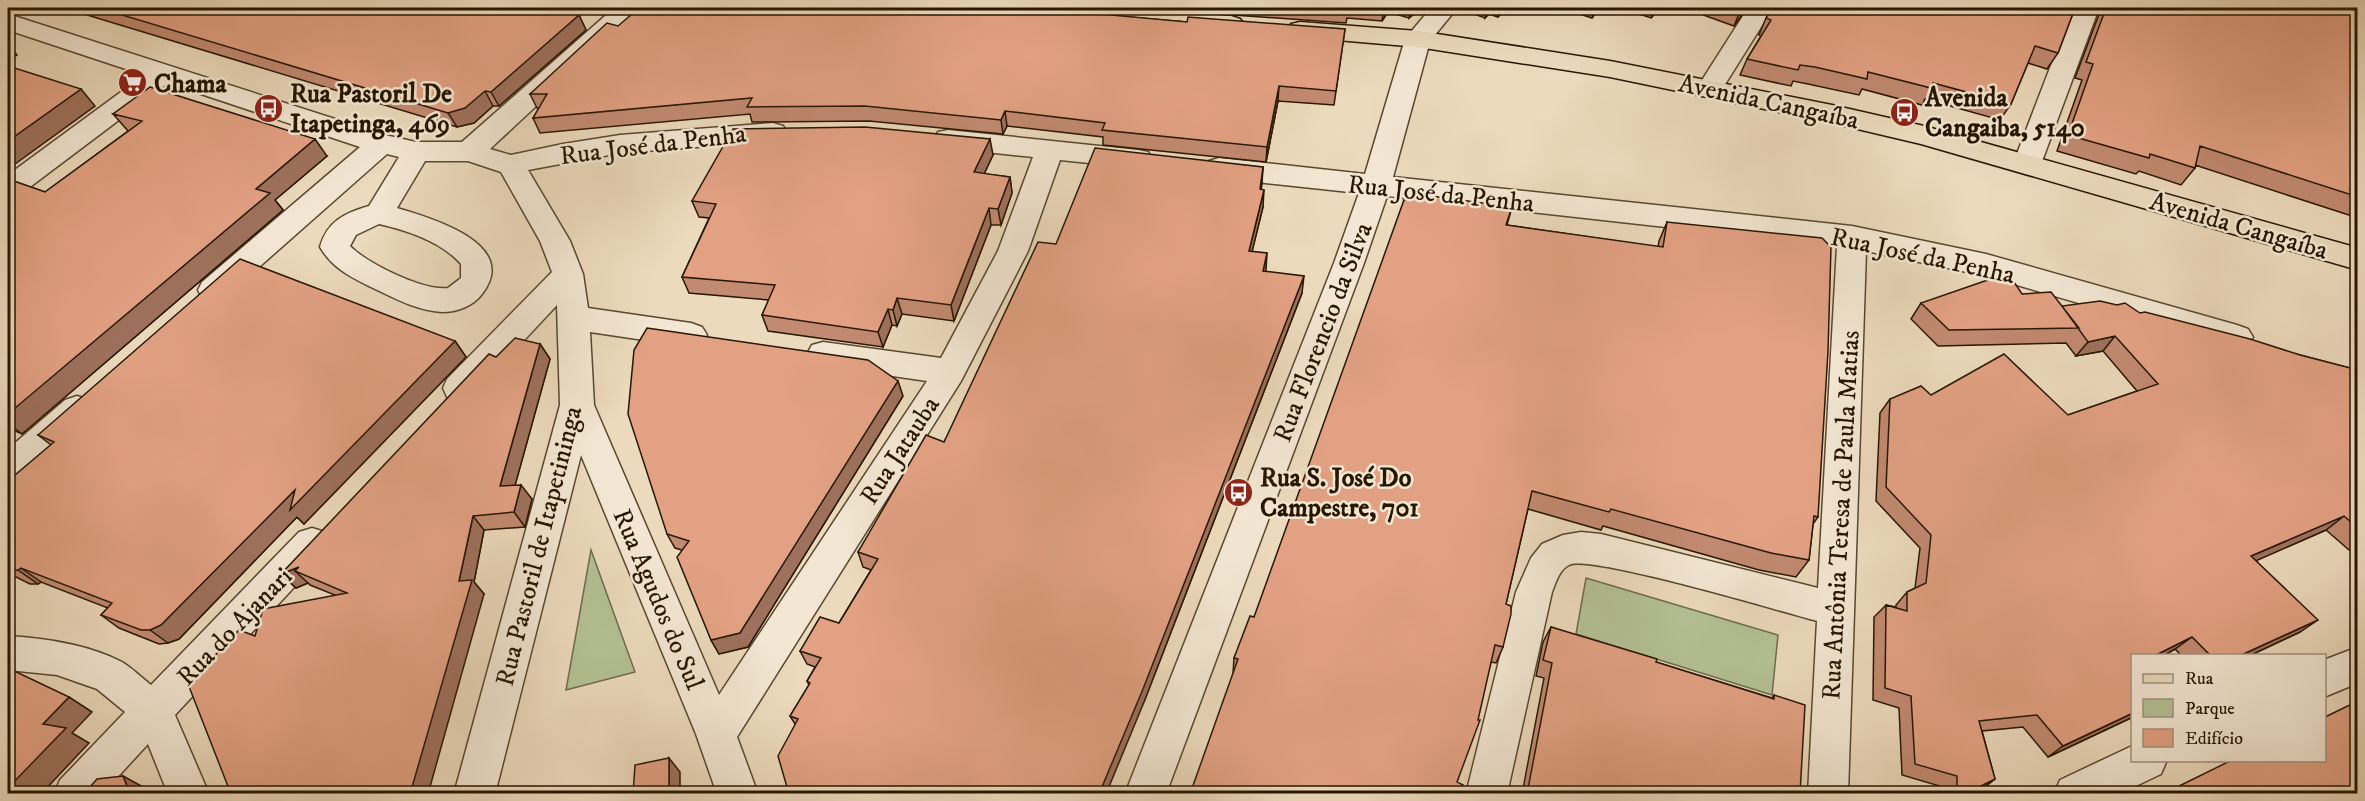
<svg xmlns="http://www.w3.org/2000/svg" width="2365" height="801" font-family="'IM FELL DW Pica',serif">
	<style>
		.green { fill: #b3c194; stroke: #6d6c4a; stroke-width: 1.5 }
		.lines { fill: none; stroke-linecap: round; stroke-linejoin: round }
		.minor-casing { stroke: #58472f; stroke-width: 3 }
		.major-casing { stroke: #271600; stroke-width: 3 }
		.minor { fill: #f3e7d3; fill-rule: evenodd }
		.major { fill: #ecdabc; fill-rule: evenodd }
		.wall { fill: #c28a71; stroke: #271600; stroke-width: 1.5 }
		.shaded-wall { fill: #9e715c; stroke: #271600; stroke-width: 1.5 }
		.building { fill: #e2a183; stroke: #271600; stroke-width: 1.5 }
		.labels { text-anchor: middle; stroke-width: 5; stroke-linejoin: round; paint-order: stroke }
		.poi-label { font-size: 26px; font-weight: bold; fill: #271600; stroke: #f3e7d3; text-anchor: start }
		.street-label { font-size: 26px; fill: #271600; stroke: #f3e7d3 }
	</style>
	<rect width="100%" height="100%" fill="#ecdabc"/>
	<filter id="stains"><feTurbulence type="fractalNoise" baseFrequency=".00333" numOctaves="4"/><feColorMatrix values="0 0 0 0 .2 0 0 0 0 .09 0 0 0 0 .02 0 0 0 .5 -.17"/></filter>
	<radialGradient id="worn" r=".72"><stop offset=".6" stop-color="#630" stop-opacity="0"/><stop offset="1" stop-color="#630" stop-opacity=".3"/></radialGradient>
	<path class="green" d="M591,550L635,672L566,690Z
		M1586,578L1778,635L1772,695L1576,634Z"/>
	<g class="lines">
		<defs>
			<path id="minor" d="M614,8H641L490,149L511,155L563,144L620,135L773,123L783,126L787,132L783,138L773,141L620,153L528,170L570,241L583,274L588,308L691,323L702,327L707,335L702,343L691,347L590,332L594,405L719,695L927,381L823,366L812,363L807,354L812,345L823,342L941,358L998,251L1033,157L948,148L938,146L934,139L938,132L948,130L1138,150L1148,152L1152,159L1148,166L1138,168L1060,160L1028,251L961,381L737,737L758,794H717L696,734L581,455L495,794H454L560,405L557,305L471,397L459,401L447,397L443,388L447,379L552,272L540,241L501,172L468,161H425L397,208C431,218 521,244 482,294C473,306 457,312 442,312C418,311 394,298 373,288C351,277 333,269 320,247C327,221 345,213 369,206L399,157L387,154L224,298L213,301L202,298L198,290L202,282L360,147L168,83L18,196L8,199V175L144,75L8,30V14L385,135L416,142H462ZM379,224C406,230 442,242 461,264V278L448,288C423,291 368,264 350,246L356,235Z
				M1431,8H1457L1430,41L1393,177L1852,226L1986,254L2237,325L2248,329L2253,337L2248,345L2237,349L1986,276L1866,251L1848,794H1808L1817,621C1783,612 1589,554 1569,565C1559,570 1556,582 1552,592L1507,794H1466L1516,592L1531,558L1542,544L1563,535L1581,532L1601,534L1818,588L1837,246L1387,196L1364,263L1166,794H1125L1334,263L1359,193L1219,178L1209,175L1205,168L1209,161L1219,158L1365,174L1405,39Z
				M1748,8H1773L1719,94L1710,97L1701,94L1697,88Z
				M2073,8H2099L2041,164L2037,171L2027,174L2017,171L2013,164Z
				M77,396L89,400L94,409L89,418L20,479L8,483V449L65,400Z
				M312,528L325,532L330,543L325,554L175,715L209,794H168L148,744L102,794H54L60,780L125,712L97,689L57,675L8,670V636C44,638 89,645 122,662C132,668 142,678 151,685L299,532Z
				M2358,647V683L2324,697V660Z
				M2132,746V760H2167L2161,774L2119,794H2054L2060,780Z"/>
			<path id="major" d="M1001,8H1111L1231,16L1240,19L1244,24L1240,29L1231,32L1014,16L1005,13Z
				M1300,22L1418,31L1610,61L1832,105L1924,126L2358,248V270L1921,144L1832,123L1610,77L1418,47L1291,36L1287,30L1291,24Z"/>
		</defs>
		<use href="#minor" class="minor-casing"/>
		<use href="#major" class="major-casing"/>
		<use href="#minor" class="minor"/>
		<use href="#major" class="major"/>
	</g>
	<path class="wall" d="M65,8H551L579,15L586,30L499,106H493L474,123L457,127L97,18Z
		M1191,8H1421L1409,18L1388,12L1382,21L1347,18L1346,23L1191,12Z
		M1457,8H1505L1498,17L1489,14L1485,18Z
		M1562,8H1599L1592,18Z
		M1621,8H1660L1651,18Z
		M1684,8H1747L1734,26Z
		M2075,8L2058,53L2047,69L2028,63L2011,104L2000,120L1925,99L1922,105L1862,89L1859,95L1808,84L1793,81L1791,86L1740,75L1747,59L1761,36L1759,35L1766,18Z
		M2100,8H2358V218L2195,165V168L2181,185L2139,171L2136,174L2057,151L2082,80L2075,78L2101,9Z
		M1093,10V14L1187,22L1345,29L1334,105L1278,101L1266,162L1103,145V137L1007,126L1003,134L869,121L752,122L750,114L540,133L533,118L539,108H537L530,94L618,26Z
		M113,114L327,156L275,200L283,210L22,434L8,428V179L45,192L128,131Z
		M993,155L984,174L1010,177L1012,193L1001,225H991L954,321L902,314L897,326L892,325L883,347L768,331L762,315L769,300L689,293L682,277L709,218L699,217L692,201Z
		M1263,167L1261,190L1263,207L1252,251L1266,272L1302,293L1144,702L795,724L790,716L809,685L807,681L815,667L807,664L800,651L839,623L871,570L863,567L858,552L944,442L1056,244Z
		M1512,207L1507,225L1658,247L1659,241L1667,222L1818,517L1813,524L1809,560L1796,577L1759,570L1603,526L1601,530L1528,509L1506,604L1503,647L1496,663L1491,662L1457,782L1461,794L1233,674L1234,658L1254,617Z
		M2022,294L2062,306L2140,313L2358,370V547L2349,550L2326,530L2256,560L2300,632L2249,656H2182L2175,649L2163,656H2133V717L2048,757L2023,727L1982,731L1995,779L1981,790L1974,794H1943V787L1902,775L1899,708L1873,700L1874,617L1886,605L1896,607V605L1907,592L1915,588L1920,548L1876,501L1880,413L1890,399L1931,395L2068,415L2137,391L2103,351L2076,356L2066,343L1938,346L1911,319L1921,303Z
		M455,341L466,357L304,524L297,517L179,639L168,643L159,644L119,628L101,615L108,608L41,582L38,584H30L8,573V481L51,445L38,435Z
		M540,344L550,359L515,485L532,499L525,527L484,530L474,582L484,594L255,636L335,595L310,585L308,583L296,588L281,574L496,357Z
		M903,396L748,647L719,654L711,640L682,550L675,548L667,534Z
		M1551,627L1656,662L1772,698L1774,695L1800,794H1522L1544,678L1536,676L1543,642Z"/>
	<path class="shaded-wall" d="M1384,8H1389L1388,12L1382,21Z
		M1411,8H1421L1409,18Z
		M1487,8H1490L1489,14L1485,18Z
		M1500,8H1505L1498,17Z
		M1595,8H1599L1592,18Z
		M1654,8H1660L1651,18Z
		M1742,8H1747L1734,26L1741,9Z
		M579,15L586,30L499,106L491,92Z
		M8,44L17,55L8,61Z
		M1279,86L1278,101L1266,162L1267,147Z
		M81,89L95,106L8,169V141Z
		M485,91L493,106L474,123L457,127L448,113Z
		M1005,111L1007,126L1003,134L1001,120Z
		M315,139L327,156L275,200L283,210L22,434L8,423V414L256,189Z
		M990,139L993,155L977,189L974,172Z
		M1263,167L1262,184L1259,206L1260,189Z
		M1010,177L1012,193L1001,225L998,209Z
		M1264,190L1263,207L1248,268L1249,251Z
		M989,208L991,225L954,321L951,305Z
		M1267,253L1266,270L1262,288L1263,271Z
		M1304,276L1302,293L1144,702L1106,794H1099Z
		M897,298L902,314L897,326L893,310Z
		M888,309L892,325L883,347L878,332Z
		M2115,336L2103,351L2076,356L2088,342Z
		M455,341L466,357L304,524L297,517L179,639L168,643L150,630L295,490Z
		M540,344L550,359L511,500L500,486Z
		M898,381L903,396L748,647L719,654L711,640Z
		M521,485L532,499L525,527L514,512Z
		M473,516L484,530L474,582L484,594L428,794H410L459,581Z
		M2344,516L2326,530L2235,570L2251,556Z
		M299,567L295,571L308,583L296,588L281,574Z
		M21,568L41,582L38,584L18,570Z
		M2318,620L2300,632L2249,656H2239Z
		M2192,637L2175,649L2163,656H2154Z
		M69,697L92,712L72,733L89,743L41,794H8V788L43,724Z
		M2133,713V717L2048,757L2063,746Z
		M669,758L680,772V794H669Z
		M123,776L145,788L147,794H130Z
		M1995,779L1981,790L1974,794H1965Z"/>
	<path class="building" d="M99,8H551L579,15L491,92L485,91L465,108L448,113Z
		M639,8H1061L1093,10L1089,13L1187,22L1188,17L1345,29L1336,91L1279,86L1267,147L1102,130L1105,123L1005,111L1001,120L865,106L747,107L752,98L533,118L547,94H530L607,23L618,26Z
		M1773,8H2075L2058,53L2035,46L2011,104L1933,83L1931,88L1868,72L1867,79L1815,67L1800,65L1798,70L1747,59L1771,20L1766,18Z
		M2106,8H2358V197L2200,146L2195,168L2150,154L2149,158L2068,135L2093,64L2086,62Z
		M8,66L81,89L8,141Z
		M150,87L315,139L256,189L270,193L8,414V179L45,192L142,121L113,114Z
		M865,127L990,139L974,172L1010,177L998,209L989,208L951,305L897,298L893,310L888,309L878,332L762,315L775,285L682,277L716,204L692,201L733,129Z
		M1095,148L1263,167L1260,189L1264,190L1249,251L1267,253L1263,271L1304,276L1143,689L1099,794H789L778,756L798,719L790,716L810,683L807,681L821,658L800,651L820,617L839,623L878,559L858,552L926,435L944,442L1038,242L1056,244Z
		M1424,195L1512,207L1506,225L1663,247L1667,222L1822,238L1831,247L1828,351L1818,517L1814,516L1809,560L1771,553L1611,509L1609,512L1532,491L1506,604L1511,606V614L1503,647L1495,645L1478,720H1480L1457,782L1463,785L1461,794H1190L1238,659L1234,658L1250,616L1254,617L1404,200Z
		M240,259L455,341L290,510L295,490L161,625L150,630H141L101,615L112,603L21,568L18,570H11L8,568V481L54,442L38,435Z
		M2008,273L2022,294L2051,292L2079,328L1949,330L1921,303Z
		M2100,301L2117,305L2125,303L2140,313L2145,312L2250,339L2300,355L2358,370V528L2344,516L2251,556L2318,620L2239,656H2211L2192,637L2154,656H2133V713L2063,746L2037,715L1979,721L1995,779L1965,794H1957V776L1915,764L1911,696L1885,688L1886,605L1907,611V592L1926,583L1931,535L1886,487L1890,399L1921,386L1931,395L2004,354L2068,415L2158,384L2115,336L2088,342L2062,306Z
		M647,328L868,360L898,381L740,633L711,640L677,557L689,541L667,534L628,414L634,350Z
		M515,338L540,344L500,486L521,485L514,512L473,516L459,581L472,580L410,794H231L188,684L239,630L255,636L263,609L347,593L295,571L299,567L281,574L489,354L496,357Z
		M1551,627L1657,659L1656,662L1774,699V695L1805,705L1800,794H1527L1552,663L1543,660Z
		M8,668L69,697L43,724L66,728L8,788Z
		M2358,701V794H2163L2232,760H2325V717Z
		M669,758V794H633L635,765Z
		M123,776L130,794H84L97,779Z"/>
	<defs>
		<symbol id="supermarket-disc" viewBox="-11 -11 22 22"><circle r="9.5" fill="#8f2418" stroke="#f3e7d3"/><path d="M-6-5.5h2.5l.6 2H6L4.5 2H-2.5L-4.4-4H-6ZM-1.5 3.2a1.3 1.3 0 1 0 .1 0ZM3 3.2a1.3 1.3 0 1 0 .1 0Z" fill="#fff"/></symbol>
		<symbol id="bus-disc" viewBox="-11 -11 22 22"><circle r="9.5" fill="#8f2418" stroke="#f3e7d3"/><path d="M-5-6H5V4H4V6H2V4H-2V6H-4V4H-5ZM-3.5-4V0h7V-4ZM-3.5 1.2v1.5H-2V1.2ZM2 1.2v1.5H3.5V1.2Z" fill="#fff"/></symbol>
	</defs>
	<g fill-rule="evenodd">
		<use href="#supermarket-disc" x="116" y="66" width="33" height="33"/>
		<use href="#bus-disc" x="252" y="92" width="33" height="33"/>
		<use href="#bus-disc" x="1888" y="96" width="33" height="33"/>
		<use href="#bus-disc" x="1222" y="476" width="33" height="33"/>
	</g>
	<g class="labels">
		<g class="poi-label">
			<text x="154" y="92">Chama</text>
			<text x="290" y="102">Rua Pastoril De<tspan x="290" dy="30">Itapetinga, 469</tspan></text>
			<text x="1925" y="106">Avenida<tspan x="1925" dy="30">Cangaiba, 5140</tspan></text>
			<text x="1260" y="486">Rua S. José Do<tspan x="1260" dy="30">Campestre, 701</tspan></text>
		</g>
		<g class="street-label">
			<text transform="translate(1769 101) rotate(12)" y="9">Avenida Cangaíba</text>
			<text transform="translate(653 144) rotate(-7)" y="9">Rua José da Penha</text>
			<text transform="translate(1441 193) rotate(6)" y="9">Rua José da Penha</text>
			<text transform="translate(2239 225) rotate(16)" y="9">Avenida Cangaíba</text>
			<text transform="translate(1923 255) rotate(12)" y="9">Rua José da Penha</text>
			<text transform="translate(1322 332) rotate(-69)" y="9">Rua Florencio da Silva</text>
			<text transform="translate(899 450) rotate(-57)" y="9">Rua Jatauba</text>
			<text transform="translate(1840 515) rotate(-87)" y="9">Rua Antônia Teresa de Paula Matias</text>
			<text transform="translate(538 546) rotate(-76)" y="9">Rua Pastoril de Itapetininga</text>
			<text transform="translate(659 599) rotate(67)" y="9">Rua Agudos do Sul</text>
			<text transform="translate(234 626) rotate(-46)" y="9">Rua do Ajanari</text>
		</g>
	</g>
	<rect width="2365" height="801" fill="none" stroke="#ecdabc" stroke-width="30"/>
	<rect x="9" y="9" width="2347" height="783" fill="none" stroke="#271600" stroke-width="3"/>
	<rect x="15" y="15" width="2335" height="771" fill="none" stroke="#271600" stroke-width="1.5"/>
	<rect x="2131" y="654" width="195" height="108" fill="#f3e7d3" stroke="#a1937f" stroke-width="1.5"/>
	<rect x="2143" y="674" width="30" height="9" fill="#ecdabc" stroke="#a1937f" stroke-width="1.5"/>
	<text x="2185" y="684" font-size="18" fill="#271600">Rua</text>
	<rect x="2143" y="699" width="30" height="18" fill="#b3c194" stroke="#a1937f" stroke-width="1.5"/>
	<text x="2185" y="714" font-size="18" fill="#271600">Parque</text>
	<rect x="2143" y="729" width="30" height="18" fill="#e2a183" stroke="#a1937f" stroke-width="1.5"/>
	<text x="2185" y="744" font-size="18" fill="#271600">Edifício</text>
	<rect width="100%" height="100%" filter="url(#stains)"/>
	<rect width="100%" height="100%" fill="url(#worn)"/>
</svg>
